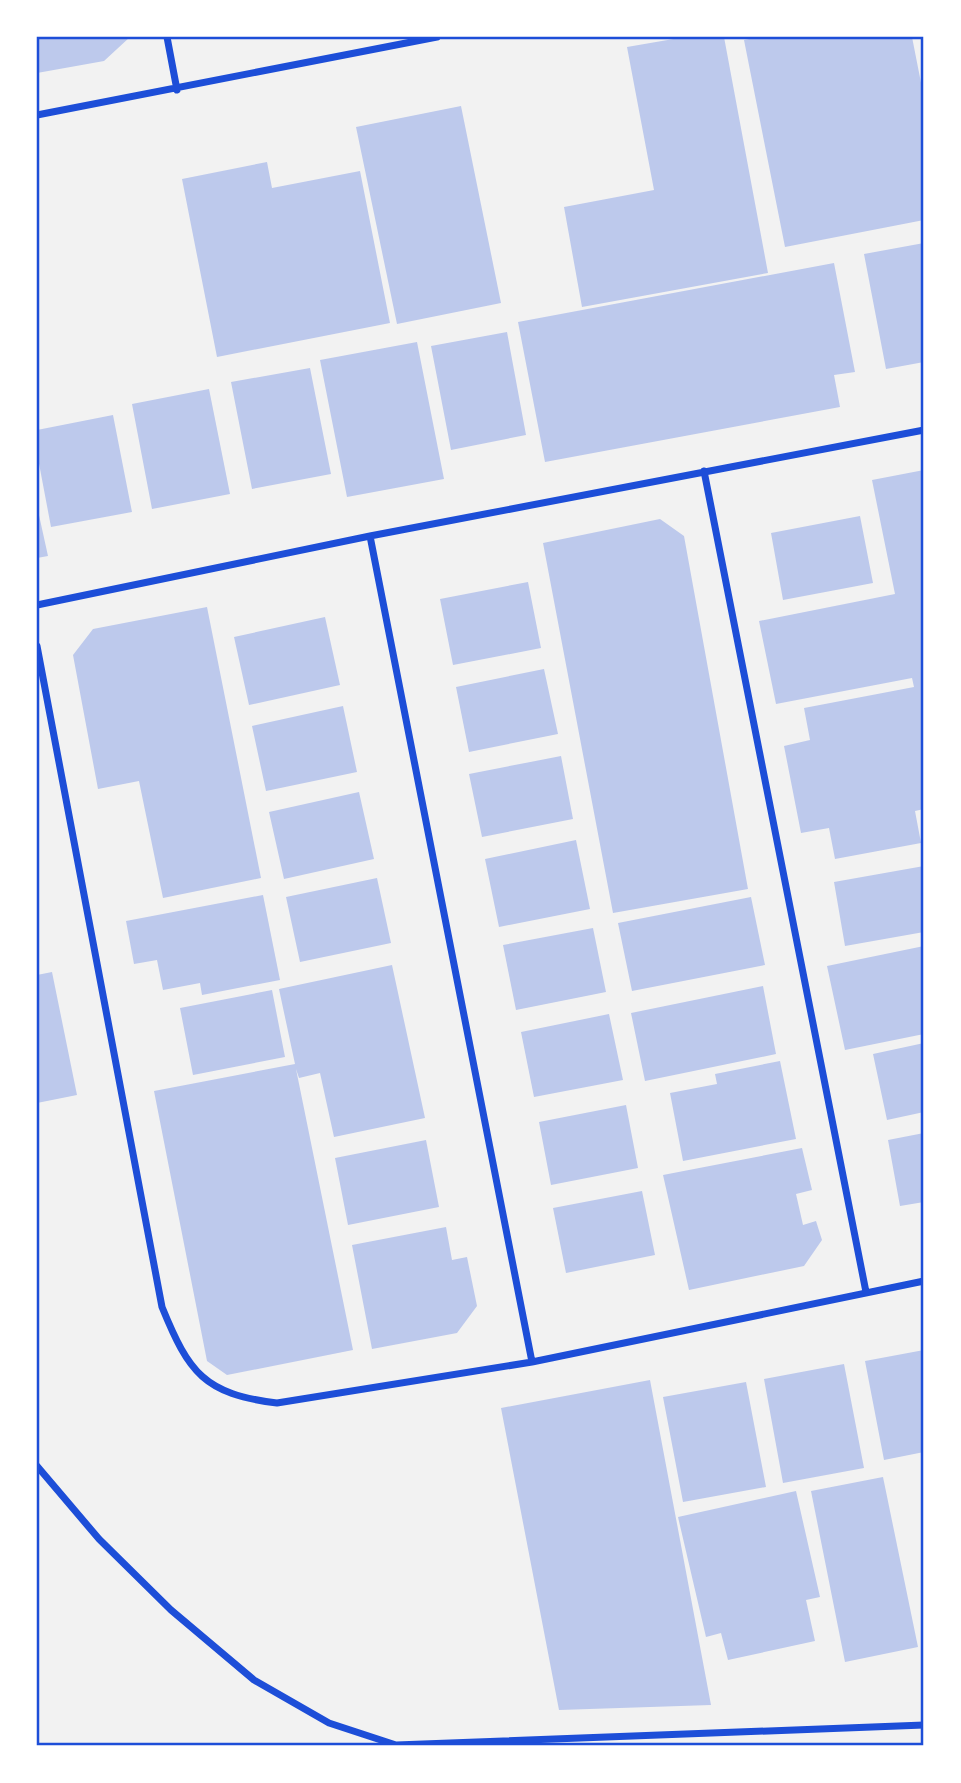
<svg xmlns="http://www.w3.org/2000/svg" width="961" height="1783" font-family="'IBM Plex Serif',serif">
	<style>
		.building { fill: #bdc9ec }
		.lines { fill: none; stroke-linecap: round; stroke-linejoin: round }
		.minor { stroke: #1d4ed8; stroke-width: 7 }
		.neatline { fill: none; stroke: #1d4ed8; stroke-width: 2.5 }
	</style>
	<rect width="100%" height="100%" fill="#f2f2f2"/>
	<path class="building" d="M37,37H130L104,61L37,73Z
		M685,37H724L768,273L582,307L564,207L654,190L627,47Z
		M760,37H912L924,98V220L785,247L744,40Z
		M461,106L501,303L397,324L356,127Z
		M267,162L272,188L360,171L390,323L217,357L182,179Z
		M924,243V362L886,369L864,254Z
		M834,263L855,372L834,375L840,407L545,462L518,322Z
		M507,332L526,435L451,450L431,346Z
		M417,342L444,479L347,497L320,360Z
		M310,368L331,474L252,489L231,382Z
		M209,389L230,494L152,509L132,404Z
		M113,415L132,512L51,527L37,453V430Z
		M924,470V809L915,811L921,843L835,859L829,828L801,833L784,746L810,740L804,708L914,687L912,678L776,704L759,621L895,594L872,480Z
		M37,506L48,556L37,558Z
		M860,516L873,583L783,600L771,533Z
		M660,519L684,536L748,889L613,913L543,543Z
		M528,582L541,648L453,665L440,599Z
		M207,607L261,878L163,898L139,781L98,789L73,655L93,629Z
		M325,617L340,685L249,705L234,637Z
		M544,669L558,734L469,752L456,687Z
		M343,706L357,772L266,791L252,726Z
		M561,756L573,819L482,837L469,774Z
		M359,792L374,859L284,879L269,812Z
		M576,840L590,909L499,927L485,859Z
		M924,866V932L845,946L834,882Z
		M377,878L391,943L300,962L286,897Z
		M263,895L280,980L202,995L200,983L163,990L157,960L134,964L126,921Z
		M751,897L765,965L632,991L618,923Z
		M593,928L606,992L516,1010L503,945Z
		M924,946V1034L845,1050L827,966Z
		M392,965L425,1118L334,1137L320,1073L299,1078L296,1069L353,1350L227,1375L207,1361L154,1091L295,1064L279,989Z
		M52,972L77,1095L37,1103V975Z
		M763,986L776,1054L645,1081L631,1013Z
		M272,990L285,1057L193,1075L180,1008Z
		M609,1014L623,1080L534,1097L521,1032Z
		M924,1043V1112L887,1120L873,1054Z
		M780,1061L796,1139L683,1161L670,1093L717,1084L715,1074Z
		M626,1105L638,1168L551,1185L539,1122Z
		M924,1133V1202L900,1206L888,1140Z
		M426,1140L439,1207L348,1225L335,1158Z
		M802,1148L812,1190L796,1194L803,1225L816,1221L822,1240L804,1266L689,1290L663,1175Z
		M642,1191L655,1255L566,1273L553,1208Z
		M446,1227L452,1260L467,1257L477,1306L457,1333L372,1349L352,1245Z
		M924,1350V1452L884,1460L865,1361Z
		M844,1364L864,1468L783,1483L764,1379Z
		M650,1380L711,1705L559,1710L501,1408Z
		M746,1382L766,1487L683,1502L663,1397Z
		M883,1477L918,1647L845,1662L811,1491Z
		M796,1491L820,1597L806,1600L815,1641L728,1660L721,1633L706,1637L678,1517Z"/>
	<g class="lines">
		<path class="minor" d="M167,37L177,90
			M37,115L437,37
			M704,471L866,1292
			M370,536L532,1362
			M37,605L370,536L924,430
			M37,646L162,1307C189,1373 204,1394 277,1403L532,1362L924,1281
			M37,1466L99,1539L171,1610L254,1680L329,1723L396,1745L924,1725"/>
	</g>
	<rect width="961" height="1783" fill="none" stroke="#ffffff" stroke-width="77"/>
	<rect x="38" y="38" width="884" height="1706" class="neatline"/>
</svg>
